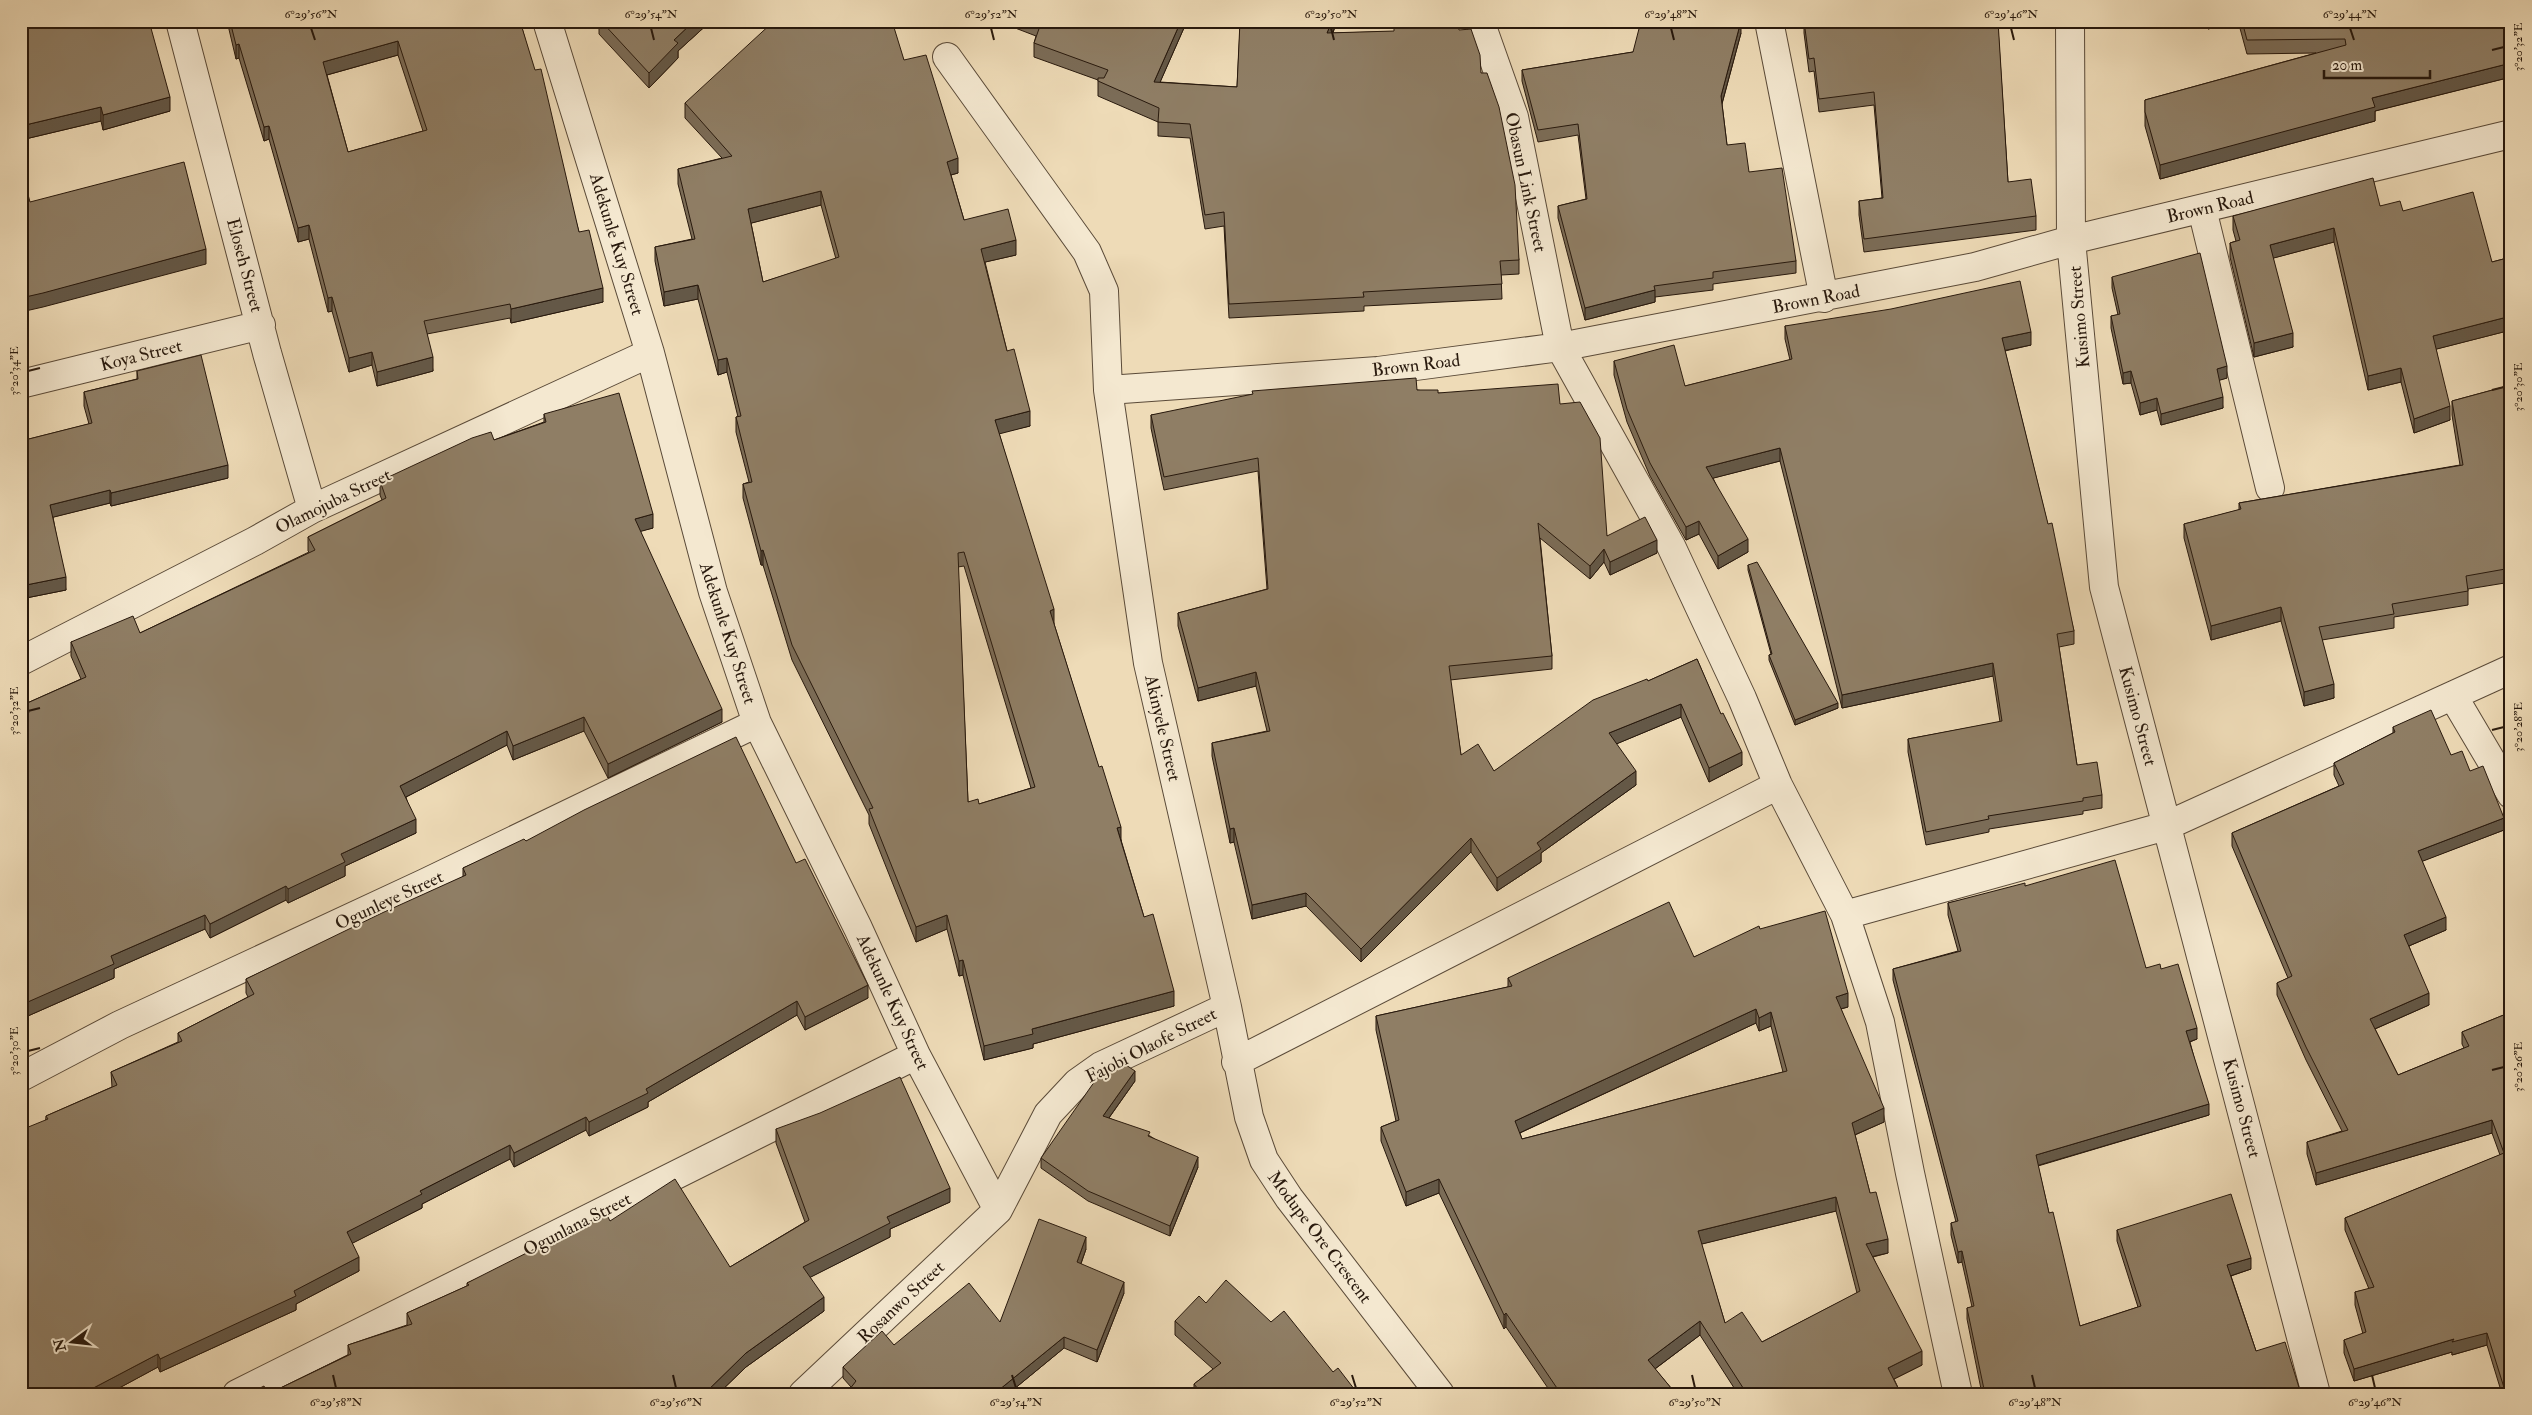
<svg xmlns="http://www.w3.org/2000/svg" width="2532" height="1415" font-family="'IM FELL Double Pica',serif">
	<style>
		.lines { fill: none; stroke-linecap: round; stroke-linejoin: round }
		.minor-casing { stroke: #5a4a38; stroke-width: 30 }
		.minor { stroke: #f4e8d0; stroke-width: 28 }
		.wall { fill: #7b6c57; stroke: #28190d; fill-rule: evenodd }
		.shaded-wall { fill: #645847; stroke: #28190d }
		.building { fill: #8f7e65; stroke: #28190d; fill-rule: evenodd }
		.ticks { fill: none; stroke: #28190d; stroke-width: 2 }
		.labels { text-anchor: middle; stroke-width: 4; stroke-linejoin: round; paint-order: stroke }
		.street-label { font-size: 18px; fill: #28190d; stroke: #f4e8d0 }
		.neatline { fill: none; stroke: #28190d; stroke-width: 2 }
		.ticks-label { font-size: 12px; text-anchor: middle; fill: #28190d }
	</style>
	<rect width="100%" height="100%" fill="#eedbb7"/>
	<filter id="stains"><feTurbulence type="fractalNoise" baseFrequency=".004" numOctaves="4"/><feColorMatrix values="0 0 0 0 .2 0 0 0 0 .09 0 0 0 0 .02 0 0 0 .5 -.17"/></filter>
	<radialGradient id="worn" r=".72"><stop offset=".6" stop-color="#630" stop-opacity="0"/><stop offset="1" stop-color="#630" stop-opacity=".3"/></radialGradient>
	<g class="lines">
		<defs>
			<path id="minor" d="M180,21L267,353L312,509
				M547,21L650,353L713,592L757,723L858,928L916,1055L998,1210
				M1480,21L1514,117L1560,347L1671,546L1742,698L1778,785L1845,915L1880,1022L1910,1173L1958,1394
				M1769,21L1824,298
				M2070,21L2071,240L2104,587L2316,1394
				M947,57L1087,252L1104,291L1108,390L1148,663L1227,1007L1249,1117L1264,1160L1289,1198L1440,1394
				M2202,209L2270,488
				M21,384L261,325
				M1108,390L1378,371L1560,347L1975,267L2071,240L2511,134
				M21,661L255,541L312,509L650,353
				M2453,696L2511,794
				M1845,915L2166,826L2511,669
				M1236,1062L1778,785
				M21,1077L120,1025L425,883L757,723
				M237,1394L916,1055
				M803,1394L998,1210L1048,1114L1077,1083L1101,1066L1227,1007"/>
		</defs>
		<use href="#minor" class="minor-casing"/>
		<use href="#minor" class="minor"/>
	</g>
	<path class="wall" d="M21,21L170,111L103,130L101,121L21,140Z
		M227,21H520L579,232L603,302L511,323L510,318L427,334L433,371L377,386L372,365L349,372L332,311L328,312L309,239L298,242L269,139L264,141L239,58L236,59ZM398,55L423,131L348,152L327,75Z
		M599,21H711L678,51V58L649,88L599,34Z
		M997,21H1187L1160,82L1237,87L1240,29L1219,21H1337L1333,33L1459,30L1481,73L1519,260V274L1501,275L1502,299L1364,306V311L1229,318L1224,226L1205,229L1190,138L1158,136V122L1098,96V80L1034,57V43L1036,36Z
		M1804,21H2037V26L1998,28L2008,182L2036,216V230L1864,252L1859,215V201L1882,198L1874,105L1819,112L1814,71L1809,72L1804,33Z
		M2206,21H2511V77L2375,111V121L2160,179L2145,126V100L2316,53L2247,54L2238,21L2208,29Z
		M1741,33L1722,104L1727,145L1749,172L1796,261V273L1713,284V290L1655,297V302L1585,320L1558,218V206L1586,199L1578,135L1538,142L1522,81V70L1633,52Z
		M904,60L958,173L951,175L964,220L1016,255L985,262L1007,351L1030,426L999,433L1054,624L1121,840L1144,917L1174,1006L1033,1044V1048L984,1060L963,975L959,976L947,929L916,942L869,824V815L792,660L763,565H761L743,498V484L749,482L736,432V417H738L727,372L718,375L698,299L664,306L655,261V247L692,239L678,184V169L722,158L685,118V103ZM821,205L836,259L763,282L751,223ZM964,566L1031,788L979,804L968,802L958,567Z
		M2380,206L2403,211L2492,262L2511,257V330L2436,349L2450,420L2414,433L2401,382L2368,390L2334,242L2273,258L2293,347L2254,357L2230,257V243L2236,241L2233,230V216Z
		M2112,277L2227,378L2219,380L2223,408L2161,425L2157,410L2140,415L2131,383L2123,384L2111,328V316L2118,315L2112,288Z
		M1785,326L2031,345L2005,351L2074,631V644L2059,647L2077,765L2102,795V808L2083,811V814L1989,829V832L1926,845L1908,752V739L2000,722L1993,676L1842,708L1780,461L1713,478L1748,552L1718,569L1699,534L1686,540L1650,476L1627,422L1614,375V361L1685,386L1790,360L1785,339Z
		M137,371L228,478L111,506L110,503L53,517L66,590L21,599V441L89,424L84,406V392L137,379Z
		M2511,385V582L2468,589V605L2394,617V628L2322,640L2334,698L2304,706L2281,621L2211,640L2184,538V524L2239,510V503L2460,465L2452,415V401Z
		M1417,390L1438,393L1560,404L1607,536L1657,553L1610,575L1604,562L1590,579L1540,538L1552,656V669L1450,680L1461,755L1494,771L1648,681L1697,659L1742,765L1709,782L1681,717L1616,744L1636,785L1541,853V862L1497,891L1471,852L1361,962L1306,906L1252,919L1234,842L1230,843L1212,756V743L1267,731L1256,686L1198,701L1178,626V613L1267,589L1258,471L1164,490L1151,428V415Z
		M544,414L653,528L640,531L722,722L608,778L584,731L513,760L507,745L406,797L416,833L345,866V876L288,903L286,900L210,938L205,929L114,969V978L21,1019V717L25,715V704L81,679L71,656V642L140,633L309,552L308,551V537L382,500L380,495V481L544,422Z
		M1748,565L1838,708L1795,725L1769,660V655L1771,654L1748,570Z
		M2393,727L2451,755L2470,771L2504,830L2422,861L2446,930L2409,946L2429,1005L2375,1029L2398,1075L2464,1048L2462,1044V1032L2511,1012V1394H2502L2487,1345L2452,1355V1352L2354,1381L2344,1353V1340L2363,1334L2355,1305V1292L2369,1289L2345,1230V1218L2500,1155L2492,1133L2316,1185L2307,1154V1142L2342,1131L2306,1060L2277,995V983L2288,978L2232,846V833L2339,786L2334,775V763L2393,733Z
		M526,841L796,863L868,998L805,1030L797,1015L648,1102V1107L589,1136L586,1130L514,1167L510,1159L422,1204V1208L352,1243L359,1271L296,1304V1310L160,1372L158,1367L108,1394H21L46,1116L112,1087L111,1072L178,1042V1033L248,997L246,993V979L463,877V868Z
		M2025,886L2146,968L2161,969L2197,1039L2190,1042L2209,1115L2038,1166L2049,1213L2080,1326L2138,1307L2117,1241V1230L2251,1269L2231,1276L2256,1351L2301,1394H1982L1967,1319V1308L1972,1307L1962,1262L1958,1263L1951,1235V1223L1956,1222L1893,980V969L1958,951L1948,915V903Z
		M1760,929L1848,1007L1841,1009L1884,1122L1855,1135L1870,1193L1888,1253L1873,1257L1922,1365L1894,1379L1901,1394H1738L1700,1335L1655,1369L1676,1394H1552L1506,1327L1504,1329L1439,1193L1406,1206L1381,1141V1127L1396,1121L1376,1030V1016L1508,987V978L1694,957ZM1756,1023L1759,1031L1771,1026L1783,1072L1522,1139L1520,1133ZM1836,1211L1857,1293L1762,1342L1725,1323L1701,1244Z
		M1135,1081L1109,1118L1150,1136L1198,1167L1170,1236L1088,1201L1041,1168V1158Z
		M776,1129L950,1202L890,1229V1237L810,1277L824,1311L746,1367L718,1394H248H268L348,1355V1345L407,1325V1313L467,1286V1283L610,1221L730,1267L805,1222L776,1143Z
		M1086,1249L1081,1264L1124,1293L1097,1362L1064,1348L1008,1394H846L851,1387L843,1378V1367L894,1345L1000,1322Z
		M1206,1303L1271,1322L1333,1372L1358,1394H1194V1384L1213,1369L1175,1335V1321Z"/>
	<path class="shaded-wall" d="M694,21H711L678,51V58L649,88V73L674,40Z
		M1181,21H1187L1154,96V82Z
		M1332,21H1337L1327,48V33Z
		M1741,21V33L1721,107V96Z
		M2208,21H2238L2208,29Z
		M398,41V55L323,76V62Z
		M239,44V58L236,59V45Z
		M2511,63V77L2375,111V121L2160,179V165L2372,98Z
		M170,97V111L103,130V115Z
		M101,107V121L21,140V126Z
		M269,126V139L264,141V127Z
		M958,158V173L947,176V162Z
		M821,191V205L748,224V209Z
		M309,225V239L298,242V228Z
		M2334,228V242L2270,259V245Z
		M1016,240V255L981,263V249Z
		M206,249V264L43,307L21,312V298Z
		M698,285V299L664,306V292Z
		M603,288V302L511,323V309Z
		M1655,290V302L1585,320V308Z
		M332,297V311L328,312V298Z
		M2511,316V330L2433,350V336Z
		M2031,332V345L2002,351V338Z
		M2293,333V347L2254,357V343Z
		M372,352V365L349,372V358Z
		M433,357V371L377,386V372Z
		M727,358V372L718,375V360Z
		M2227,366V378L2217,381V369Z
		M2401,368V382L2368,390V376Z
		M2131,371V383L2123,384V373Z
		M2223,397V408L2161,425V414Z
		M2157,398V410L2140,415V403Z
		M2450,406V420L2414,433V419Z
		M1030,411V426L995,435V420Z
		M1780,448V461L1706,480V467Z
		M228,465V478L111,506V493Z
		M110,490V503L50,518V505Z
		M653,514V528L635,533V519Z
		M1699,521V534L1686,540V527Z
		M1748,539V552L1718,569V556Z
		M1657,540V553L1610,575V562Z
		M1604,549V562L1590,579V566Z
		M763,550V565H761V551Z
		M66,577V590L21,599V586Z
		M2281,607V621L2211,640V626Z
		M1054,609V624L1050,625V611Z
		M1993,663V676L1842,708V695Z
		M1256,672V686L1198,701V688Z
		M2334,684V698L2304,706V692Z
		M1838,703V708L1795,725V720Z
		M1681,704V717L1609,747V733Z
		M722,709V722L608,778V764Z
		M584,717V731L513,760V746Z
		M507,731V745L400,800V786Z
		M1742,752V765L1709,782V768Z
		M1636,771V785L1541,853V862L1497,891V878L1537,843Z
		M2504,818V830L2418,863V851Z
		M416,819V833L345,866V876L288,903V889L341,854Z
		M1121,827V841L1117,828Z
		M1234,828V842L1230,843V829Z
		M1471,838V852L1361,962V949Z
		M286,886V900L210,938V924Z
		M1306,893V906L1252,919V905Z
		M205,915V929L114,969V978L21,1019V1005L111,956Z
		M947,915V929L916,942V927Z
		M2446,917V930L2404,948V935Z
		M963,960V975L959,976V961Z
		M868,985V998L805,1030V1017Z
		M1174,991V1006L1033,1044V1048L984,1060V1046L1032,1029Z
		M1848,993V1007L1836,1010V997Z
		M2429,993V1005L2370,1031V1019Z
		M797,1001V1015L648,1102V1107L589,1136V1122Z
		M1756,1009V1023L1515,1135V1121Z
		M1771,1012V1026L1759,1031V1018Z
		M2197,1028V1039L2186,1043V1031Z
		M1135,1071V1081L1103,1126V1116Z
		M2209,1104V1115L2036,1166V1155Z
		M1884,1108V1122L1852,1136V1123Z
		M586,1117V1130L514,1167V1153Z
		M2492,1120V1133L2316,1185V1173Z
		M510,1145V1159L422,1204V1208L347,1246V1232L420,1191Z
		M1198,1157V1167L1170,1236V1226Z
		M1439,1179V1193L1406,1206V1192Z
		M950,1188V1202L890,1229V1237L803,1281V1267L887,1217Z
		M1836,1197V1211L1698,1245V1231Z
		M1086,1237V1249L1077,1274V1262Z
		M1888,1239V1253L1866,1258V1244Z
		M1962,1251V1262L1958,1263V1252Z
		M359,1257V1271L296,1304V1310L160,1372V1359Z
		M2251,1258V1269L2227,1277V1265Z
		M1124,1282V1293L1097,1362V1350Z
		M824,1297V1311L746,1367L718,1394H704L746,1353Z
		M1506,1313V1327L1504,1329V1315Z
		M1700,1321V1335L1648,1374V1360Z
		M2487,1333V1345L2452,1355V1352L2354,1381V1369L2454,1339Z
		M1064,1337V1348L1008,1394H994Z
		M1922,1351V1365L1888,1382V1368Z
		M158,1354V1367L108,1394H82Z
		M974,1387V1394H967Z"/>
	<path class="building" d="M21,21H149L170,97L103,115L101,107L21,126Z
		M230,21H520L535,70L541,69L579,232L589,230L603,288L511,309L510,304L424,321L433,357L377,372L372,352L349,358L332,297L328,298L309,225L298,228L269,126L264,127L239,44L236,45ZM398,41L427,130L348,152L323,62Z
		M601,21H694L674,40L678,43L649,73Z
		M774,21H892L904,60L926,55L958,158L947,162L964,220L1008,209L1016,240L981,249L1007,351L1014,349L1030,411L995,420L1054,609L1050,611L1099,767L1102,766L1121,827L1117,828L1144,917L1153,914L1174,991L1032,1029L1033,1034L984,1046L963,960L959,961L947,915L916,927L869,809L873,808L792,645L763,550L761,551L743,484L752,482L736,417L741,416L727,358L718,360L698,285L664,292L655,247L695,239L678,169L732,156L685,103ZM821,191L839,257L763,282L748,209ZM964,552L1035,787L979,804L978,799L968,802L958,553Z
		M1037,21H1181L1154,82L1237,87L1240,21H1332L1327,33L1394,31V23H1408V21H1458L1459,30L1471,29L1480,55L1481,73H1487L1499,107L1515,185L1519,260L1500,261L1502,284L1363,292L1364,297L1229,304L1224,212L1205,215L1190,124L1158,122L1159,108L1098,81V78H1104L1108,70L1034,43L1041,23Z
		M1641,21H1741L1721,96L1727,145L1745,143L1749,172L1782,168L1796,261L1713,272V278L1654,286L1655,290L1585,308L1558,206L1587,199L1578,124L1538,130L1522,70L1633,52Z
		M1804,21H1998L2008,182L2031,179L2036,216L1864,239L1859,201L1883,198L1874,92L1819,99L1814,58L1809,59Z
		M2242,21H2511V63L2372,98L2375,107L2160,165L2145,112V100L2346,45L2345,39L2247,40Z
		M184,162L206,249L43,293L21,298V168L30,202Z
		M2373,178L2380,206L2400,201L2403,211L2473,192L2492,262L2511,257V316L2433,336L2450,406L2414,419L2401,368L2368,376L2334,228L2270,245L2293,333L2254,343L2230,243L2240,240L2233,216Z
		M2200,253L2227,366L2217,369L2223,397L2161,414L2157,398L2140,403L2131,371L2123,373L2111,316L2120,314L2112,277Z
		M2020,281L2031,332L2002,338L2048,524L2052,523L2074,631L2057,634L2077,765L2097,762L2102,795L2083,798V801L1988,816L1989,819L1926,832L1908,739L2002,721L1993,663L1842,695L1780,448L1706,467L1748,539L1718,556L1699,521L1686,527L1650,463L1627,409L1614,361L1674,345L1685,386L1792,359L1785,326L1891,309Z
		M201,355L228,465L111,493L110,490L50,505L66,577L21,586V441L92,423L84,392L138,379L137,371Z
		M1416,378L1417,390H1438V393L1558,384L1560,404L1580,402L1600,438L1607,536L1645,517L1657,540L1610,562L1604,549L1590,566L1538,523L1552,656L1449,666L1461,755L1478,744L1494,771L1593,700L1647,679L1648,681L1697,659L1721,714L1723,713L1742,752L1709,768L1681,704L1609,733L1636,771L1537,843L1541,849L1497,878L1471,838L1361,949L1306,893L1252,905L1234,828L1230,829L1212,743L1270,731L1256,672L1198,688L1178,613L1268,589L1258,458L1164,477L1151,415L1253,394L1252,391Z
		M2511,385V568L2466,576L2468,591L2392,604L2394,614L2319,627L2334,684L2304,692L2281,607L2211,626L2184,524L2241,509L2239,503L2463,465L2452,401Z
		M619,393L653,514L635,519L722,709L608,764L584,717L513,746L507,731L400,786L416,819L341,854L345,862L288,889L286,886L210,924L205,915L111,956L114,964L21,1005V717L29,713L25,704L86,677L71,642L133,616L140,633L315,550L308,537L386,498L380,481L472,438L491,432L494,440L546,422L544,414Z
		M1757,562L1838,703L1795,720L1769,655L1772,654L1748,565Z
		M2431,710L2451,755L2462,751L2470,771L2483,766L2504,818L2418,851L2446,917L2404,935L2429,993L2370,1019L2398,1075L2469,1046L2462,1032L2511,1012V1394H2506L2487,1333L2452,1342L2454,1339L2354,1369L2344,1340L2366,1332L2355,1292L2374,1287L2345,1218L2504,1153L2492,1120L2316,1173L2307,1142L2348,1130L2306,1047L2277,983L2292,976L2232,833L2344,784L2334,763L2395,732L2393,727Z
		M736,737L796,863L805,859L868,985L805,1017L797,1001L646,1089L648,1093L589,1122L586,1117L514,1153L510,1145L420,1191L422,1194L347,1232L359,1257L294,1291L296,1296L160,1359L158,1354L82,1394H21V1130L48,1119L46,1116L117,1085L111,1072L182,1041L178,1033L254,994L246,979L382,913L466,875L463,868L524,839L526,841L584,810Z
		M2115,860L2146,968L2160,964L2161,969L2178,964L2197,1028L2186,1031L2209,1104L2036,1155L2049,1213L2053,1212L2080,1326L2141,1306L2117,1230L2231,1194L2251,1258L2227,1265L2256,1351L2285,1342L2301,1394H1985L1967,1308L1974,1306L1962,1251L1958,1252L1951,1223L1958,1221L1893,969L1961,951L1948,903L2025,883V886Z
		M1669,902L1694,957L1759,926L1760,929L1825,911L1848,993L1836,997L1884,1108L1852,1123L1870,1193L1876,1192L1888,1239L1866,1244L1922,1351L1888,1368L1901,1394H1747L1700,1321L1648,1360L1676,1394H1561L1506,1313L1504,1315L1439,1179L1406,1192L1381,1127L1399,1120L1376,1016L1512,986L1508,978ZM1756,1009L1759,1018L1771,1012L1787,1071L1522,1139L1515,1121ZM1836,1197L1860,1291L1762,1342L1742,1312L1725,1323L1698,1231Z
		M1123,1063L1135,1071L1103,1116L1150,1132L1148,1136L1198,1157L1170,1226L1088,1191L1041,1158L1097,1078Z
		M900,1077L950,1188L887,1217L890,1223L803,1267L824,1297L746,1353L704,1394H248L264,1386L268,1394L351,1354L348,1345L412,1324L407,1313L469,1285L467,1283L606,1213L610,1221L675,1179L730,1267L809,1220L776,1129L820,1113Z
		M1039,1219L1086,1237L1077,1262L1124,1282L1097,1350L1064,1337L994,1394H980L974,1387L967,1394H846L856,1381L843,1367L882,1331L894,1345L969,1283L1000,1322Z
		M1226,1280L1271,1322L1284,1311L1333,1372L1338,1368L1358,1394H1202L1194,1384L1221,1363L1175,1321L1199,1296L1206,1303Z"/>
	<path class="ticks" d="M311,28L315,40M651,28L654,40M991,28L994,40M1331,28L1334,40M1671,28L1674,40M2011,28L2014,40M2350,28L2354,40M2492,50L2504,47M28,371L40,368M2492,390L2504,387M28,711L40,708M2492,730L2504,727M28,1051L40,1048M2492,1070L2504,1067M333,1375L336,1388M673,1375L676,1388M1012,1375L1016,1388M1352,1375L1356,1388M1692,1375L1695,1388M2032,1375L2035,1388M2372,1375L2375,1388"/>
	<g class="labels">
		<g class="street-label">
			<text transform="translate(1526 182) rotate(78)" y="6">Obasun Link Street</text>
			<text transform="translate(2210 207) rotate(-13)" y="6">Brown Road</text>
			<text transform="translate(617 244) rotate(73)" y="6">Adekunle Kuy Street</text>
			<text transform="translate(245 265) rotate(75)" y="6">Eloseh Street</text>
			<text transform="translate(1816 299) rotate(-11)" y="6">Brown Road</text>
			<text transform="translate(2079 317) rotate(-95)" y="6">Kusimo Street</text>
			<text transform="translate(141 355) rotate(-14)" y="6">Koya Street</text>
			<text transform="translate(1416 365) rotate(-7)" y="6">Brown Road</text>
			<text transform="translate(333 501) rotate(-26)" y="6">Olamojuba Street</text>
			<text transform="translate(728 633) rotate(72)" y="6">Adekunle Kuy Street</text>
			<text transform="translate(2138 716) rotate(75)" y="6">Kusimo Street</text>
			<text transform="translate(1163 728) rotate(77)" y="6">Akinyele Street</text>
			<text transform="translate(389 900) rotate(-25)" y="6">Ogunleye Street</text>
			<text transform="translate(893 1002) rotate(65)" y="6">Adekunle Kuy Street</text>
			<text transform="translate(1151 1045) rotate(-27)" y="6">Fajobi Olaofe Street</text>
			<text transform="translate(2242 1108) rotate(75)" y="6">Kusimo Street</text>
			<text transform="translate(577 1224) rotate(-27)" y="6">Ogunlana Street</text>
			<text transform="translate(1320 1237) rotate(53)" y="6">Modupe Ore Crescent</text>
			<text transform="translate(901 1302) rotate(-43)" y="6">Rosanwo Street</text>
		</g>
	</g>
	<rect width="2532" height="1415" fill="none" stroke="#eedbb7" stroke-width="55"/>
	<g transform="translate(72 1342) rotate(255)" stroke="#f4e8d0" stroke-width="4" paint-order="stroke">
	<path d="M0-4L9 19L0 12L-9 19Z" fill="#28190d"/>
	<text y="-8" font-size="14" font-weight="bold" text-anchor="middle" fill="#28190d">N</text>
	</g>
	<path d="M2324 70v8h106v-8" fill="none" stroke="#28190d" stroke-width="2.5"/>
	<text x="2332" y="70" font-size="15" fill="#28190d" stroke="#f4e8d0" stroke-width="4" paint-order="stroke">20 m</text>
	<rect x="28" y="28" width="2476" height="1360" class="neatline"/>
	<g class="ticks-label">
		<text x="311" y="18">6°29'56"N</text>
		<text x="651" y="18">6°29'54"N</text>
		<text x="991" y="18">6°29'52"N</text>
		<text x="1331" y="18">6°29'50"N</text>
		<text x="1671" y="18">6°29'48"N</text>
		<text x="2011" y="18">6°29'46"N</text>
		<text x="2350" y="18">6°29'44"N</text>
		<text transform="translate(2518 47) rotate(-90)" y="4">3°20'32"E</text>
		<text transform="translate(14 371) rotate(-90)" y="4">3°20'34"E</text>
		<text transform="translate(2518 387) rotate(-90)" y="4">3°20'30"E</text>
		<text transform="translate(14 711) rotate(-90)" y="4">3°20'32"E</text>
		<text transform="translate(2518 727) rotate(-90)" y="4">3°20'28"E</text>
		<text transform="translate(14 1051) rotate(-90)" y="4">3°20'30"E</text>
		<text transform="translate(2518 1067) rotate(-90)" y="4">3°20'26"E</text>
		<text x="336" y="1406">6°29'58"N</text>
		<text x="676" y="1406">6°29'56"N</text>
		<text x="1016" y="1406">6°29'54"N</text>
		<text x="1356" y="1406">6°29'52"N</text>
		<text x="1695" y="1406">6°29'50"N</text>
		<text x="2035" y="1406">6°29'48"N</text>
		<text x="2375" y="1406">6°29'46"N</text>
	</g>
	<rect width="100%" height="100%" filter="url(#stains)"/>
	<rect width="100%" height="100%" fill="url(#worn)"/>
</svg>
